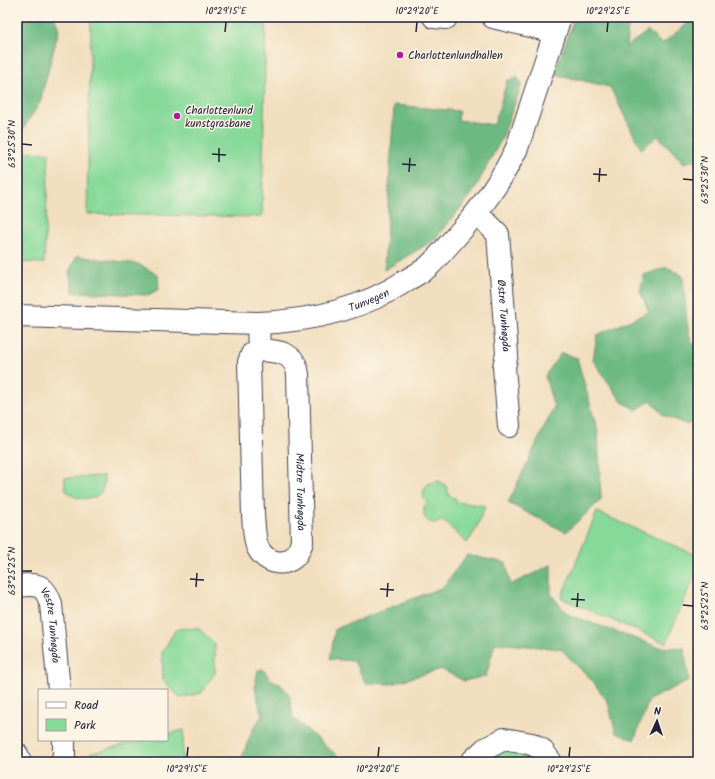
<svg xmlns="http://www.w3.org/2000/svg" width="715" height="779" font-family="Kalam,sans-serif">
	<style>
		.green { fill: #87d99a; stroke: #547e6a }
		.forest { fill: #6db982; stroke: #486e5e }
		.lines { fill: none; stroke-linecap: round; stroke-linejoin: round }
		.minor-casing { stroke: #413e4f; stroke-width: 24 }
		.minor { stroke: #fff; stroke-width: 22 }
		.ticks { fill: none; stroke: #22223b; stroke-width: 1.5 }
		.poi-dot { fill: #b5179e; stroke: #fcf5e5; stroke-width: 1.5 }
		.labels { text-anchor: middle; stroke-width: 3; stroke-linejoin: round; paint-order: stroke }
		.poi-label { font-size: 11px; fill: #22223b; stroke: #fcf5e5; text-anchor: start }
		.street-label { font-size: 11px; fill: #22223b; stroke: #fcf5e5 }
		.neatline { fill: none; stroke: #22223b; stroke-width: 1.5 }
		.ticks-label { font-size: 10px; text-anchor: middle; fill: #22223b }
	</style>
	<rect width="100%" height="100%" fill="#fcf5e5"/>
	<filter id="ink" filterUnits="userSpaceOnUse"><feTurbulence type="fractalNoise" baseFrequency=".025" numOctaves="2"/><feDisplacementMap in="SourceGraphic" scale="8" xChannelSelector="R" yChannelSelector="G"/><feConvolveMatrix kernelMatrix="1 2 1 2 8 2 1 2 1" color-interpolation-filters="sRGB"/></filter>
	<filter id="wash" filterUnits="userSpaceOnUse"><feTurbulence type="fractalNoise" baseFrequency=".012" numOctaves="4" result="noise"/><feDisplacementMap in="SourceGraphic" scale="16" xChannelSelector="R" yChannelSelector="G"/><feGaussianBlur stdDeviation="0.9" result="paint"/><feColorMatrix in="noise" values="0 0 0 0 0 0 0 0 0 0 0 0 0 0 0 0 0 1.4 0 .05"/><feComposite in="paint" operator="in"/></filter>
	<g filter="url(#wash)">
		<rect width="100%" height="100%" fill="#f1debe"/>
		<path class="green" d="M91,17H266L262,217L87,214Z
			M17,151L49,153L44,263L17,262Z
			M104,476C104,482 104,487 101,492C94,502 74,500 67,491C64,487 65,483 65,478Z
			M438,481C445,484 448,487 448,495L455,498L457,502L485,506L476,529L467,543L443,520C436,525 428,524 424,516V507L427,503L424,500L423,492L428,484Z
			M597,512L698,556V568L666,643L561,598Z
			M198,628L215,644V673L201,693L180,698L163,680L162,653L176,629Z
			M184,730L182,762H80L91,753L144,740H167V734Z
			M520,749L543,762H475L491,752Z"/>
		<path class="forest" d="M17,17H54L59,29L40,102L17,139Z
			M575,17H629L626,47L648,31L662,44L687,24L688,17H698V159L684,163L658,136L641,149L610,87L554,74Z
			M517,77L522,84L502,138L472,194L434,240L384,270L394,105L459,111L458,120L494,125L507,81Z
			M77,256L138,264L158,275L159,289L148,295L73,292L69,272Z
			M667,267L683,276L687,323L691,341L698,349V420L686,424L663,415L651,400L637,410L622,402L593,360L597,335L649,312L640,291L644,275Z
			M561,353L577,358L598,432L601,500L566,532L508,503L554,407L545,376Z
			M467,555L506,563L510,585L551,565V594L567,614L658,647L684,648L689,680L649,700L634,740L616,733L608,702L594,683L561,649L495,643L486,676L464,681L441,669L391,684L366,683L354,661L330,659L335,629L443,587Z
			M263,669L270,679L281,685L289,694L293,718L340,758L328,762H240L253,729L262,716L255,687L258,670Z"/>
	</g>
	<g filter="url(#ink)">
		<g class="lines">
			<defs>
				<g id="minor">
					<path d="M434,17L446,18"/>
					<path d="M493,17L555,32"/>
					<path id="s1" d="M476,215L488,224L498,234L507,354L504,367L509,426"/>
					<path id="s2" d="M17,316L258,323C311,321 362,310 407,280C415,275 424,271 430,265C440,255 449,244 459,233C482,208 502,179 517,148L560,17"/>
					<path id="s3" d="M258,323L259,350C278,351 295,352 298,374L302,542C300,547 299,552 295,556C283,569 263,561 257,546C254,537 254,525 253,515L249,362L252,354L259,350"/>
					<path id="s4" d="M17,586C37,584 44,583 51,604L59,690"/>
					<path d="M17,754L20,762"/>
					<path d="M61,762L64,756V740"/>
					<path d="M471,762L485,749L504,739L532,744L541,749L551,762"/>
				</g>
			</defs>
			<use href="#minor" class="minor-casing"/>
			<use href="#minor" class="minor"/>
		</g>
	</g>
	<path class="ticks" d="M225,32L226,22M416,32L417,22M607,32L608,22M22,144L32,145M212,154L226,155M219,162V148M402,164L416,165M409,172L410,158M593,174L607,175M683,179L693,180M599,182L600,168M22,571H32M190,579L204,580M196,587L197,573M380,589L394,590M387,597L388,583M571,599L585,600M683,605L693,606M577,607L578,593M187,757L188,747M378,757L379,747M569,757L570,747"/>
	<g class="poi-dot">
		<circle cx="400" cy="55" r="4"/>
		<circle cx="177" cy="116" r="4"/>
	</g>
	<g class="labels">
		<g class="poi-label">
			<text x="408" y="59">Charlottenlundhallen</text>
			<text x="185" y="114">Charlottenlund<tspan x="185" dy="13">kunstgrasbane</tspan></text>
		</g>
		<g class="street-label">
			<text dy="4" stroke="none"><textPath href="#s2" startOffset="355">Tunvegen</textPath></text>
			<text dy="4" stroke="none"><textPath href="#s1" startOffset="111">Østre Tunhøgda</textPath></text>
			<text dy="4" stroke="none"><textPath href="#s3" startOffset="196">Midtre Tunhøgda</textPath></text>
			<text dy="4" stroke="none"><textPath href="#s4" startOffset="65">Vestre Tunhøgda</textPath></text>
		</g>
	</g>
	<rect width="715" height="779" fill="none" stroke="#fcf5e5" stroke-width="44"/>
	<rect x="38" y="689" width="130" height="52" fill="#fcf5e5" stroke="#a5a1a1"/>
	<rect x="46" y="702" width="20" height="6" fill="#ffffff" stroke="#a5a1a1"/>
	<text x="74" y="709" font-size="12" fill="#22223b">Road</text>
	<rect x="46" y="719" width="20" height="12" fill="#87d99a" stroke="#a5a1a1"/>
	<text x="74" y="729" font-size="12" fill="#22223b">Park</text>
	<g transform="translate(657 721) rotate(3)" stroke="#fcf5e5" stroke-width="3" paint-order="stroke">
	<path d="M0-3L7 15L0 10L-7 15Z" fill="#22223b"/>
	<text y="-6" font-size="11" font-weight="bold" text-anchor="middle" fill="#22223b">N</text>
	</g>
	<rect x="22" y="22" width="671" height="735" class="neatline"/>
	<g class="ticks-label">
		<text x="226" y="14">10°29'15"E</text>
		<text x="417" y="14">10°29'20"E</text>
		<text x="608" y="14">10°29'25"E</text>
		<text transform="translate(11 144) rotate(-90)" y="4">63°25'30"N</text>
		<text transform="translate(704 180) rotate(-90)" y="4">63°25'30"N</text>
		<text transform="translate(11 571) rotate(-90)" y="4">63°25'25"N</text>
		<text transform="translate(704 606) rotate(-90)" y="4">63°25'25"N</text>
		<text x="187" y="772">10°29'15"E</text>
		<text x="378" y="772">10°29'20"E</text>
		<text x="569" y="772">10°29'25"E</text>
	</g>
</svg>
